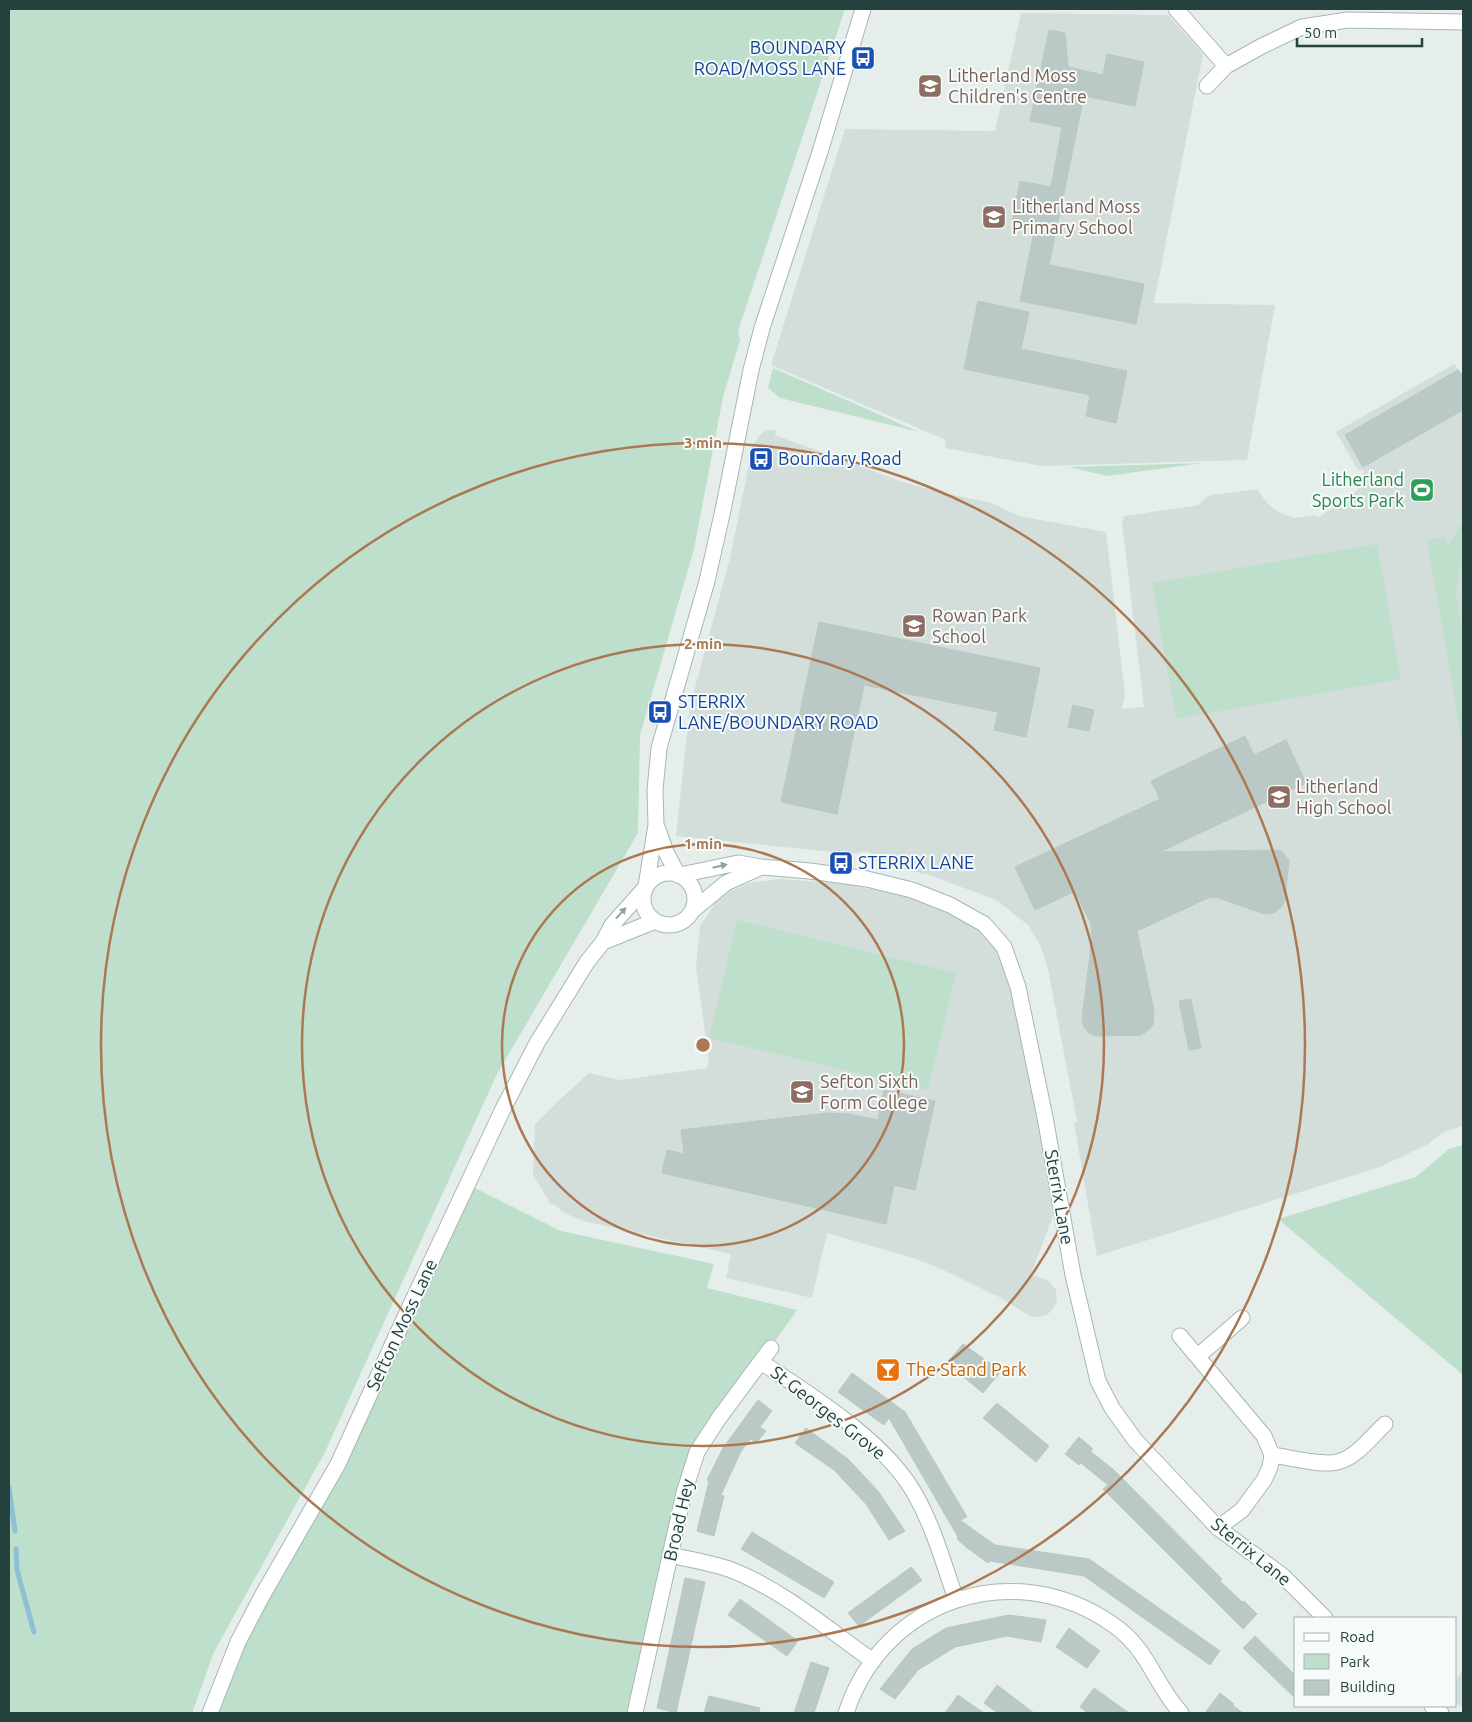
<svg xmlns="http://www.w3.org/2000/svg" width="1472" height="1722" font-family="Ubuntu,sans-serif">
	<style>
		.built { fill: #d3dedb }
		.green { fill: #bedfcb }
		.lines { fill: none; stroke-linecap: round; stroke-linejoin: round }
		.stream { stroke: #8dc0d3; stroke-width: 5 }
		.building { fill: #bac9c5; stroke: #b7c8c3 }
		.minor-casing { stroke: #a7b7b3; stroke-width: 17 }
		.tertiary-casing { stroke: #a7b7b3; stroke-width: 17 }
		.minor { stroke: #fff; stroke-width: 15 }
		.tertiary { stroke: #fff; stroke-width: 15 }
		.oneway { fill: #92a09e }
		.ring { fill: none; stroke: #ab7852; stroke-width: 2.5 }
		.labels { text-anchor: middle; stroke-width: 4; stroke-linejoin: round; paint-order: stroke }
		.transit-label { font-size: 18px; fill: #164399; stroke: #f6fbf9; text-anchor: start }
		.education-label { font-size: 18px; fill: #785e54; stroke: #f6fbf9; text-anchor: start }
		.leisure-label { font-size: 18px; fill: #27864d; stroke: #f6fbf9; text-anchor: end }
		.street-label { font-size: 18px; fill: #24413d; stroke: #f6fbf9 }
		.food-label { font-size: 18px; fill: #c56008; stroke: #f6fbf9; text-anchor: start }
		.centre { fill: #ab7852; stroke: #f6fbf9; stroke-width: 2.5 }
		.ring-label { font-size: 15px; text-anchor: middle; font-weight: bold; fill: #ab7852; stroke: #f6fbf9; stroke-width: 4; stroke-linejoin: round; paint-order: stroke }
	</style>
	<rect width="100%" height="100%" fill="#e5eeeb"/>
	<path class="built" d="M1021,13L1168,15L1203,54L1154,303L1275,305L1247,460L1041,466L945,448L946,440L771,365L845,129L995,131Z
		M1454,364L1463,374V1126L1444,1132L1428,1144L1380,1167L1097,1256L1074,1123L1077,1122L1048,969L1041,947L1028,925L996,900L924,873V874L891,865L867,851L851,854L676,836L690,706L730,558L753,444L762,433L767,430H776L775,435L903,482L947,494L992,503L1019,516L1106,532L1125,694L1122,709L1144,707L1122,523L1124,516L1199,505L1205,498L1211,495L1257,489L1267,503L1280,513L1295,518L1316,515L1318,518L1358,490L1364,470H1358L1336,432Z
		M780,879L847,884L900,895L960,915L1003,945L1058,1203L1031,1274L1049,1281L1056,1290L1057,1302L1053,1309L1048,1314L1040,1317H1031L1001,1298L939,1268L910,1257L827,1233L812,1298L726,1278L731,1254L584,1221L564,1213L554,1204L551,1205L533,1175L535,1124L555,1104L589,1073L620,1080L707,1068L709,1061L696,967L700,926L717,901L731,891L749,883Z
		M1463,1670V1708L1456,1702V1681Z"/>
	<path class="green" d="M9,9H845L738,331L740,340L723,397L694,549L640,735L638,833L497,1074L325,1452L214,1652L192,1713H9Z
		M773,368L919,432L780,398L768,388Z
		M1203,463L1107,476L1069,467Z
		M1463,521V556L1459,570L1456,594L1463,639V746L1427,540L1445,537L1448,546Z
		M1377,544L1401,679L1176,719L1152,583Z
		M737,920L956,973L928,1090L709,1038Z
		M1463,1145V1375L1278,1219L1416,1177L1449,1149Z
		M461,1181L561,1231L714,1264L707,1288L797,1310L697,1452L635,1713H204L335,1456Z"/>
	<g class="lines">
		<path class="stream" d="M9,1487L15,1531
			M16,1549L17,1570L34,1632"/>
	</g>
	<path class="building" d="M1049,30L1065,33L1068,67L1103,75L1107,54L1144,62L1135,106L1084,96L1049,265L1144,284L1136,324L1020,301L1035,227L1012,222L1020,181L1051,187L1062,127L1030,121Z
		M978,301L1029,312L1021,349L1127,371L1116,423L1086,416L1090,395L964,369Z
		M1458,370L1463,377V410L1363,467L1345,435Z
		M819,622L1040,668L1026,737L994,730L998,712L864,685L837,814L781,802Z
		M1073,705L1094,710L1089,731L1068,727Z
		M1245,736L1254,755L1286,740L1306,783L1160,852L1274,850L1281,851L1289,860L1285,900L1282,906L1274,913L1264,914L1216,897L1208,898L1137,931L1154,1011L1153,1025L1146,1032L1140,1035L1098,1036L1090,1034L1084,1027L1082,1019L1092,938L1091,924L1075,891L1035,910L1015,867L1160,799L1151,781Z
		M1191,999L1201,1048L1189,1050L1179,1001Z
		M884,1090L935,1101L915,1190L894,1185L886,1224L662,1173L667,1150L684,1154L681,1130L827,1113L849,1114L878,1120Z
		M963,1344L1001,1371L983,1393L947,1363Z
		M852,1373L905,1412L967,1517L960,1520L995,1545L1089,1559L1220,1651L1210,1665L1084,1576L990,1561L988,1563L966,1547L957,1539L958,1537L889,1418L884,1425L838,1392Z
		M758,1400L772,1411L760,1427L766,1431L756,1443L751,1439L741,1451L721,1495L724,1496L714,1536L697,1531L709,1481L707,1480L723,1448Z
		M997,1403L1049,1446L1036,1462L983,1418Z
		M806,1428L848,1459L878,1491L905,1531L889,1540L866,1504L834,1470L795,1443Z
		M1079,1437L1093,1449L1090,1451L1114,1470L1222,1579L1220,1581L1242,1602L1244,1601L1257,1614L1243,1629L1103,1489L1108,1485L1081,1463L1079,1465L1065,1454Z
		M752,1532L834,1582L824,1598L741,1549Z
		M911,1567L922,1580L859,1626L848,1613Z
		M685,1578L705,1582L676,1713L657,1708Z
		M740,1599L798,1641L787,1656L728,1615Z
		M1009,1615L1046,1620L1041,1642L1007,1636L955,1647L918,1670L895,1699L880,1689L912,1649L946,1628Z
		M1069,1628L1100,1651L1087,1668L1056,1647Z
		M1255,1636L1296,1676V1699L1243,1648Z
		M811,1662L829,1668L814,1713H794Z
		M997,1685L1034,1713H998L984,1703Z
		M1094,1688L1129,1713H1088L1080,1707Z
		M1220,1693L1234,1704L1232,1705L1243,1713H1205Z
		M958,1695L984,1713H945Z
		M709,1696L760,1708L759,1713H704Z"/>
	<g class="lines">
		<defs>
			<path id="minor" d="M1176,9L1226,66
				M1207,86L1226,66L1262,46L1302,27L1348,20L1463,22
				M1180,1336L1264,1436L1272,1455L1270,1467L1264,1480L1242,1510L1218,1528
				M1198,1356L1242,1318
				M761,1362C812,1396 887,1442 916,1496C934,1528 944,1565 956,1599
				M1272,1455C1288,1457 1322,1466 1337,1462C1356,1458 1371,1437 1385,1424
				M670,1555C691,1560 714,1563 734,1571C784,1591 829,1630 873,1661
				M635,1713L684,1493L697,1452L719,1418L771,1348
				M846,1713C883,1599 1014,1556 1112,1624C1149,1649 1153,1682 1181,1713"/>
			<path id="tertiary" d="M657,827L666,852L678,875
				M643 899a26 26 0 1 1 52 0a26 26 0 1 1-52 0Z
				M680,875L738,863L761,867L810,871L867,879L912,890L950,905L984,924L1004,947L1018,987L1045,1117L1073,1275L1098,1381L1112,1408L1135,1440L1218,1528L1283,1576L1325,1618
				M646,886L656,825L655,790L659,748L707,581L723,510L751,370L762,328L820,152L863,9
				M692,911L726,883L761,867
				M603,942L655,921
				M1432,1706L1441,1713
				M210,1713L238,1642L262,1596L338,1464L404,1319L502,1111L537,1043L587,962L603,942L612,925L645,888"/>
		</defs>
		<use href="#minor" class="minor-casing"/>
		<use href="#tertiary" class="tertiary-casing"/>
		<use href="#minor" class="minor"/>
		<use href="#tertiary" class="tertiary"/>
	</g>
	<defs><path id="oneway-solid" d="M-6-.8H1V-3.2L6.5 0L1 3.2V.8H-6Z" transform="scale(1.25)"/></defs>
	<g class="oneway">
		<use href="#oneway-solid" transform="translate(720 866) rotate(-13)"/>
		<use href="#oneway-solid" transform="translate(621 913) rotate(-48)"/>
	</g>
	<g class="ring">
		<circle cx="703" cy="1045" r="201"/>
		<circle cx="703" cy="1045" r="401"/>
		<circle cx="703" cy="1045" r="602"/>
	</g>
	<defs>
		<symbol id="bus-square" viewBox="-11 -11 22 22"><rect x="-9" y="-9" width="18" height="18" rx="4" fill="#1a4fb4" stroke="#f6fbf9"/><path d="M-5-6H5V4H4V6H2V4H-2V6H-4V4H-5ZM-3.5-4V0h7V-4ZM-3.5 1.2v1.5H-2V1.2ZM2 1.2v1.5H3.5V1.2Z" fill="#fff"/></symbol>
		<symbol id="school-square" viewBox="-11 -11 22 22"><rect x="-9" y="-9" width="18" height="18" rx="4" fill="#8d6e63" stroke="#f6fbf9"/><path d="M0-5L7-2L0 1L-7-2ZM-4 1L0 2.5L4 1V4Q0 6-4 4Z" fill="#fff"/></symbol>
		<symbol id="stadium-square" viewBox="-11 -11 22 22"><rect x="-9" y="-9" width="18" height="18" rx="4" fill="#2e9e5b" stroke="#f6fbf9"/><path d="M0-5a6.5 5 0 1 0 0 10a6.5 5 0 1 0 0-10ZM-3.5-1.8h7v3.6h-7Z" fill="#fff"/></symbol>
		<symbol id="bar-square" viewBox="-11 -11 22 22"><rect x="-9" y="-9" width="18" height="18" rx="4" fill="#e8710a" stroke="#f6fbf9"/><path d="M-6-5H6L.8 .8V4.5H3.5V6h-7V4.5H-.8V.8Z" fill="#fff"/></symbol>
	</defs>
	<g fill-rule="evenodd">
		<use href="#bus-square" x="849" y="44" width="28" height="28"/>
		<use href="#school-square" x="916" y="72" width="28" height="28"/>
		<use href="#school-square" x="980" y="203" width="28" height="28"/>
		<use href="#bus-square" x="747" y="445" width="28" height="28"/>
		<use href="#stadium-square" x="1408" y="476" width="28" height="28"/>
		<use href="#school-square" x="900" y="612" width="28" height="28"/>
		<use href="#bus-square" x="646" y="698" width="28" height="28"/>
		<use href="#school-square" x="1265" y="783" width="28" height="28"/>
		<use href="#bus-square" x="827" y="849" width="28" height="28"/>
		<use href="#school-square" x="788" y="1078" width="28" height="28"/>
		<use href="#bar-square" x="874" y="1356" width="28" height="28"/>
	</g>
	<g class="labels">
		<g class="transit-label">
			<text x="846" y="54" text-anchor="end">BOUNDARY<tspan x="846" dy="21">ROAD/MOSS LANE</tspan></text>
			<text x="778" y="465">Boundary Road</text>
			<text x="678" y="708">STERRIX<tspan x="678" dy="21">LANE/BOUNDARY ROAD</tspan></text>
			<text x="858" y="869">STERRIX LANE</text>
		</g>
		<g class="education-label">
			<text x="948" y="82">Litherland Moss<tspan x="948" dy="21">Children's Centre</tspan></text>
			<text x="1012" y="213">Litherland Moss<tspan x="1012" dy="21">Primary School</tspan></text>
			<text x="932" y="622">Rowan Park<tspan x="932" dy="21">School</tspan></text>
			<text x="1296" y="793">Litherland<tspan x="1296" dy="21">High School</tspan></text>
			<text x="820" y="1088">Sefton Sixth<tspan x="820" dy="21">Form College</tspan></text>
		</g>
		<g class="leisure-label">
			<text x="1404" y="486">Litherland<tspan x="1404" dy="21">Sports Park</tspan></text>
		</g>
		<g class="street-label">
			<text transform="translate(1059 1197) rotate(80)" y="6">Sterrix Lane</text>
			<text transform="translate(402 1325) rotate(-65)" y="6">Sefton Moss Lane</text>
			<text transform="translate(828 1413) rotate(38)" y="6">St Georges Grove</text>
			<text transform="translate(679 1520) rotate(-77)" y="6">Broad Hey</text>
			<text transform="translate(1251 1552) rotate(39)" y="6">Sterrix Lane</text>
		</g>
		<g class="food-label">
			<text x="906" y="1376">The Stand Park</text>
		</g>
	</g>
	<circle cx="703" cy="1045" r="8" class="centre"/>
	<g class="ring-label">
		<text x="703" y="448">3 min</text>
		<text x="703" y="649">2 min</text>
		<text x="703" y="849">1 min</text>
	</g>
	<rect width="1472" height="1722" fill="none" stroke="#24413d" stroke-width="20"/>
	<rect x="1294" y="1617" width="162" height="90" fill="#f6fbf9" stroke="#a2b1ae"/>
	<rect x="1304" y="1633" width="25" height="8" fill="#ffffff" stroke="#a2b1ae"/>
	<text x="1340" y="1642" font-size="15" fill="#24413d">Road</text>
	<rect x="1304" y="1654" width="25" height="15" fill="#bedfcb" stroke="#a2b1ae"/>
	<text x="1340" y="1667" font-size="15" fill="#24413d">Park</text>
	<rect x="1304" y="1680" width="25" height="15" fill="#bac9c5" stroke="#a2b1ae"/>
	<text x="1340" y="1692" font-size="15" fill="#24413d">Building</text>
	<path d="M1297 38v8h125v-8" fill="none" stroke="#24413d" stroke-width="2.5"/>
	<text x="1304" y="38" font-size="15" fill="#24413d" stroke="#f6fbf9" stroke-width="4" paint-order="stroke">50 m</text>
</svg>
